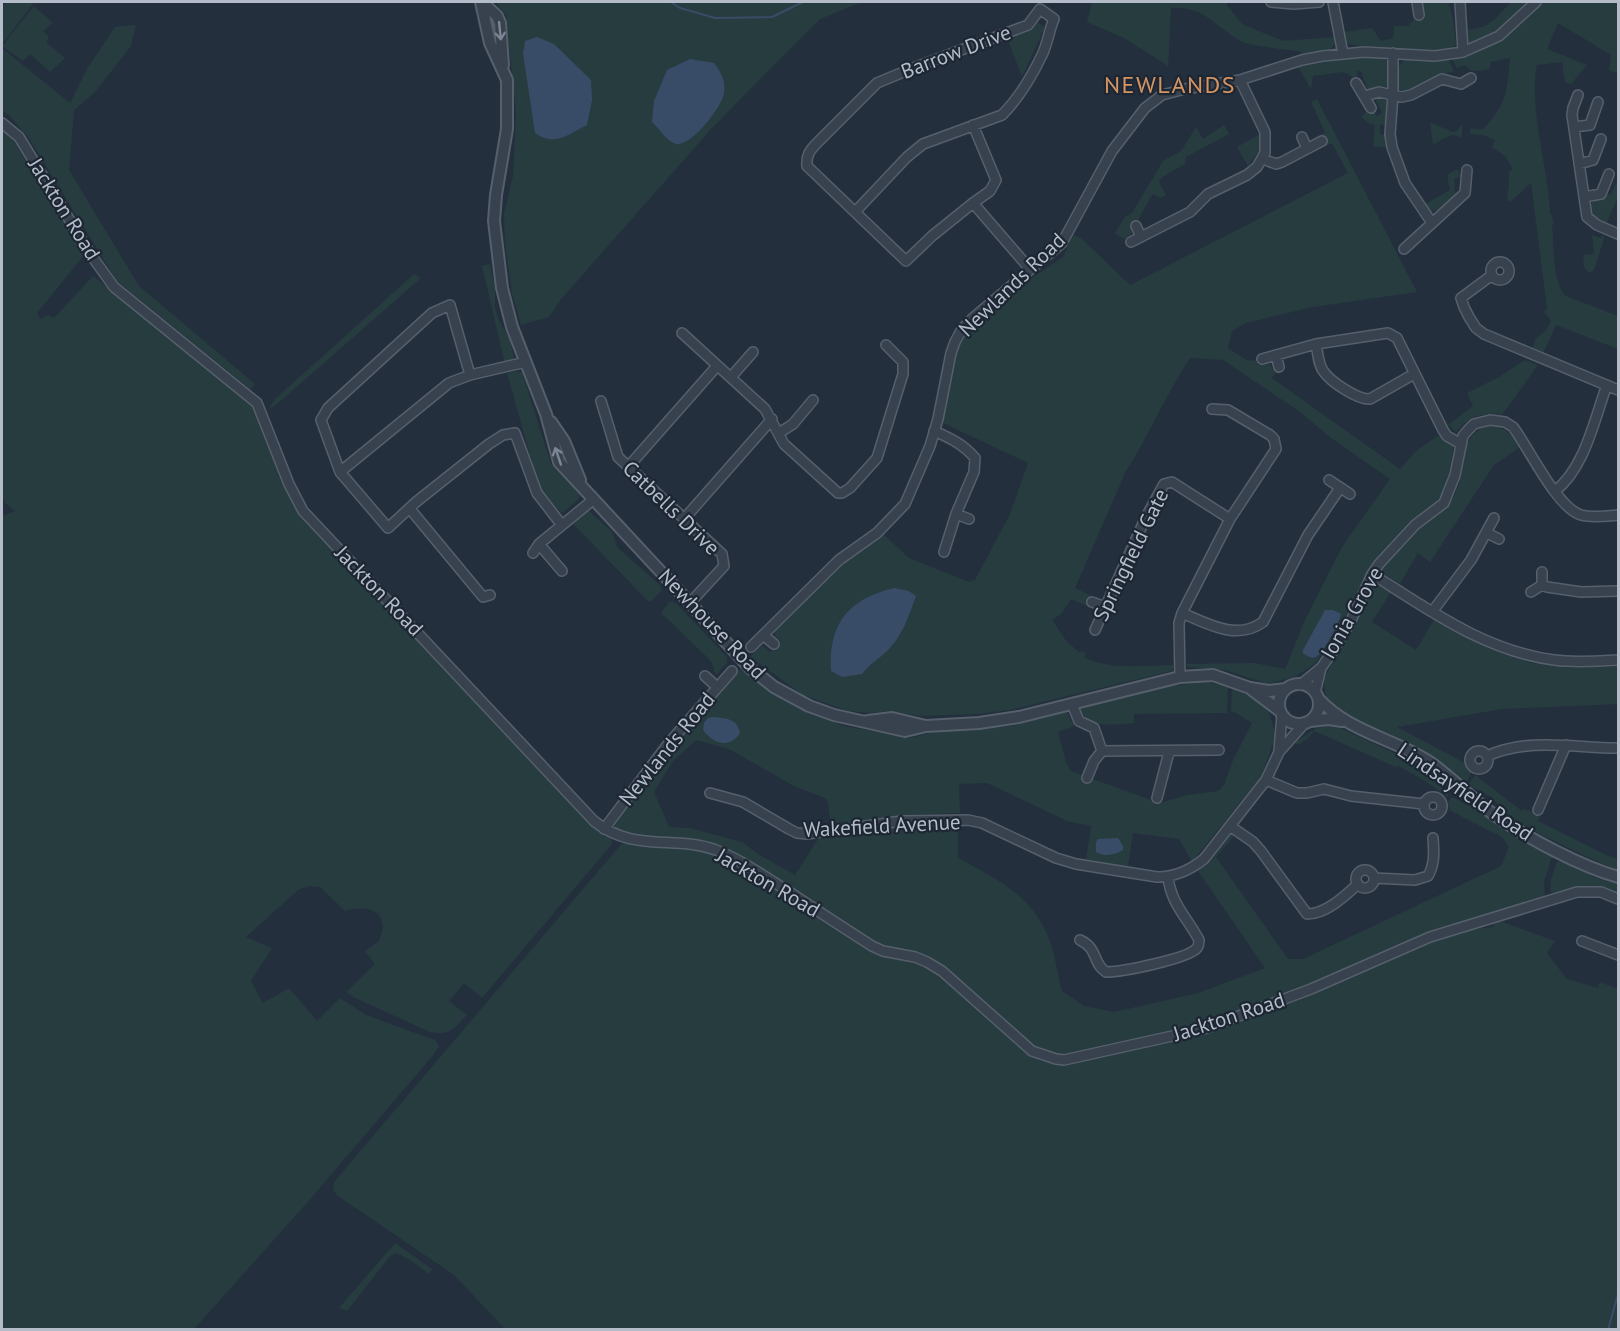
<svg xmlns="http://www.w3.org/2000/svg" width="1620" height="1331" font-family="'PT Sans',sans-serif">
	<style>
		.green { fill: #263c3f }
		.water { fill: #394c67 }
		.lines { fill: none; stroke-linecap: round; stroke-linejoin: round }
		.stream { stroke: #394c67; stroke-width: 2 }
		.minor-casing { stroke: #565f6c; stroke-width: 12 }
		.tertiary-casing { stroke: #565f6c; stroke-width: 14 }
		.minor { stroke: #38414e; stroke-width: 9 }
		.tertiary { stroke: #38414e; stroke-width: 10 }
		.oneway { stroke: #7c8592 }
		.labels { text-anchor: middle; stroke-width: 4.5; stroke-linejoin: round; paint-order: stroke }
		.street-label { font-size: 21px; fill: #b4bcc9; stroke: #1d2633 }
		.quarter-label { font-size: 24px; letter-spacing: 1.5px; fill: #d59563; stroke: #1d2633 }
	</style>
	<rect width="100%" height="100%" fill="#242f3e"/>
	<path class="green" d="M7,2H30L33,4L2,44V8Z
		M495,2H862L820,19L712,128L562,298L549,317L521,325L512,293L505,243L504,213L513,176L516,113L506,15Z
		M1092,2H1227V5L1242,24L1283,41L1335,37C1337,55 1316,53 1303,55L1301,52C1287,49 1253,47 1241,41C1214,27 1206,6 1171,8L1168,66L1124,38L1087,22Z
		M1423,2H1448L1453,18L1456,45L1448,49L1446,51C1420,53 1396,48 1370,46C1362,45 1355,47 1347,43L1346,38H1344L1343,32L1372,28L1381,41L1393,38L1394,26H1408L1415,18L1422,17L1424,10L1421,6Z
		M1511,2H1528L1492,34L1469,44L1466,42L1464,31L1485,26L1494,20Z
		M1543,2H1618V74L1609,70L1611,55L1558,23L1547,49L1587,65L1571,84L1565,82L1562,62L1537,65C1528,107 1549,170 1550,214L1552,215L1554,224L1552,225C1554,244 1552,284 1566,296L1618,316V349L1556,325L1543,354L1532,350L1535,339L1546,330L1551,321L1544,312L1547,308L1531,183L1510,202L1507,198L1509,185V171L1513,169L1505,156L1492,147L1495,140L1483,135L1470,134L1471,128L1482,130C1507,105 1507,91 1510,58L1490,62V68C1483,72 1477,71 1470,70L1465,65L1457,68L1452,59L1500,40Z
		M34,6L53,23L43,31L49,37L46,42L65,58L50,72L30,54L23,61L2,46Z
		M1037,22L1045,27L1022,77L1007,38L1028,30Z
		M136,25L131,46L95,92L74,110L69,170L139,286L255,384L250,389L117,281L28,137L9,115L2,110V48L70,103L88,67L115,27Z
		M1354,57L1385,58L1389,65V84L1385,87L1368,90L1361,71H1358L1356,78L1343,72L1313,76L1311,89L1298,67Z
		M1448,58L1454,71L1441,75L1408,92L1398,89C1398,76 1394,64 1408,59Z
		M1374,97H1386L1389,99L1387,124L1380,125V134L1386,135L1389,145L1387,148L1373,146L1375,125L1368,123L1361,117L1366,112L1374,111L1377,116L1382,113Z
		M1317,99L1417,292L1313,307L1246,323L1232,331L1228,348L1248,361L1255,360L1258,365L1270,364L1275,373L1272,378L1400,469L1417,450L1439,435L1454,446L1449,473L1441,496L1435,503L1410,521L1369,567L1344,620L1315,664L1296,676L1268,684L1225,670L1188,667L1186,664L1255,663L1285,669L1305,620L1342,547L1390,479L1331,438L1300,412L1223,360L1190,358L1173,386L1135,457L1126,471L1075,588L1092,596L1087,606L1071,599L1061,614L1052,620L1067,642L1079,652L1081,651L1086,653L1084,657C1110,671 1146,665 1175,665L1172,671L1010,710L979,714L920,716L889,711L871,713L848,711L803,695L750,657L762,645L770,652L781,641L775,636V630L834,568L881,532L909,558L969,582L975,580L1010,514L1028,463L941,422L953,355L972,324L1001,306L1020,286L1063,257L1073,235L1081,238L1130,285L1348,173L1332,143L1323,147L1309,141L1325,132L1311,102Z
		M1430,122L1452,132L1457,131L1462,124V138C1451,131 1443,139 1433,145Z
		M1224,125L1229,134L1186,157L1185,164L1162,177L1159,182L1166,195L1161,198L1153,194L1139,218V221L1131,226V235L1124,239L1115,233L1125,217L1132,213L1163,161L1181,151L1196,127L1203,139Z
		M2,126L7,131L85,254L37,313L40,319L48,315L54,318L93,276L254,405L292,500L309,522L597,828L611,838L612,844L482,998L464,983L449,1001L467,1015C453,1029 451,1036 430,1032L355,998L346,992L375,964L365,951L379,941C381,935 384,928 382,922C379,906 357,907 345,911L320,887L309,886L298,890L246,937L272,948L251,981L263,1003L289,988L317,1021L340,998L366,1015L435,1040L439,1046L435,1053L306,1204L194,1329H2V516L15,511L5,503L2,497Z
		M1260,134V150L1248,166L1237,147Z
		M1458,169L1461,177L1454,179L1456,199L1435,211H1430L1424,205L1450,190L1447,175Z
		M1618,179V196L1606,225L1599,222L1600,220L1591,215L1590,204L1605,195L1611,194Z
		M1603,234L1604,239L1594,270L1589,273L1584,267L1583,255L1594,254L1592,235L1601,238Z
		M490,264L495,287V307L499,321L510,339L515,362L505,364L482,266Z
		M414,274L421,278L276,405L268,409L275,399Z
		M1525,360L1538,365L1502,415C1484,411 1468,417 1456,432L1448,425L1473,406L1467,393L1499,377Z
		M516,371L522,372L551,464L578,491L580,496L578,500L562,513L543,494L533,466L507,373Z
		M1491,426C1505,427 1512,435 1520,447L1494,465L1430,562L1418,553L1400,584L1384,574L1382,570L1383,567C1396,554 1408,538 1422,527C1436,516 1448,510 1455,494C1467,470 1457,431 1491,426Z
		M588,510L612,532L617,547L660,585L662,590L655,598L649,602L573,524Z
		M1374,584H1378L1391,592L1372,622L1416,650L1434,620C1469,640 1505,659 1545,665C1569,669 1594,667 1618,667V704L1502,709L1397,727L1465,763L1471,773L1466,783C1444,765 1422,750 1397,737C1378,728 1355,722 1338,710C1326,702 1321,687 1326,674L1351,633Z
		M670,601L676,603L727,657V663L716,675L711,661L661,613Z
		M738,670H742L762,685L808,713L844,726L910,738L939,731L1012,726L1067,712L1072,722L1076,725L1058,732L1066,762L1071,771L1159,803L1187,795L1218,791L1224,785L1233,760L1252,723L1236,713L1231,712L1232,687L1257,700L1268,710L1276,735L1261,777L1192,862L1179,839L1133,833L1128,867L1086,860L1091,826L1067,821L987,783L959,784L960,813L905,815L831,824L827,799L794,786L729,749L696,740L673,761L654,792L669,827L690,828L742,842L758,854L795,875L818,839L897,828L958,825V858C995,878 1028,893 1046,932C1055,950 1057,973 1062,991L1084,1006L1114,1012L1198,993L1265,968L1198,871L1210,862L1231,835H1235L1216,857L1288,959H1303L1501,866L1509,847L1502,837L1449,810L1448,802L1452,797L1470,806L1507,832L1552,856L1544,882L1545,894L1542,899L1446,926L1319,984L1194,1029L1072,1054L1057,1055L1035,1049L935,961L916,954L878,946L757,866L662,839L617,832L613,824L650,772Z
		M1205,682L1228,686L1227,713L1134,714V723C1117,724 1088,730 1081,710L1083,708L1163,687Z
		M1328,726H1336L1409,760L1432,774L1449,794L1447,797L1425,781L1398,766L1396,767L1314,731L1306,740L1297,745L1295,742L1317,728Z
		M1475,775L1522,811L1523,809L1541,814L1538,821L1606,855L1618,859V870L1587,857L1538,833L1507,814L1491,797L1468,785Z
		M623,842L705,851L741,865L850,939L879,955L915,963L939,975L1017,1042L1041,1061L1063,1064L1212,1032L1459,931L1493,927L1497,920L1555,941L1547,953L1567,979L1598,988L1600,982L1618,989V1329H505L454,1275L341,1198C335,1193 331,1190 334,1182Z
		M1561,861L1594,877L1618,885V895C1592,882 1585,887 1558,895L1550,891L1551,879L1557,862Z
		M395,1243L432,1269L429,1274L410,1260L397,1253L391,1255L347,1311L339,1308Z"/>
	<path class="water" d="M537,37L554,44L591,80L592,100L587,125C567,135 555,147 535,133L523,53L525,41Z
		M690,59L714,63C721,72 726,81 724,93C722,107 691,147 676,144C668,142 659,129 652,122L654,101L667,70Z
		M894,588L909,591L916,596C910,613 903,634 890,648C881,658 870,663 862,674L842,677L831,671C828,623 849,599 894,588Z
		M1325,610H1333L1341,614C1340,622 1324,653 1316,657C1311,659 1307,656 1303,653V650Z
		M714,717C726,718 738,719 740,733C730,749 713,744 703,730L704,723L708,718Z
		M1118,838L1123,846V850C1116,855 1104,857 1096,852V842L1098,839Z"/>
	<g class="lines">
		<path class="stream" d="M671,2L680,8L715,18L772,17L803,2
			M1608,1330L1618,1294"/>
		<defs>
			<path id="minor" d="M1271,2L1294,4L1319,2
				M1333,2L1343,54
				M1417,2L1419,15
				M1460,2L1463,52
				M1393,53V95L1390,134L1392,147L1405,183L1432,223
				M1356,83L1371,108
				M1578,95L1573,108L1572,115L1587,217L1597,225L1618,234
				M1365,96L1379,92L1402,97L1411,95L1442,79L1461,84L1471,78
				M2,123L19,137L91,255L114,287L257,403L289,484L303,511L594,821C633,853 674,835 716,850C742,860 765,877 788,891C816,910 844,928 872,946L883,951L915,957L927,962L942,971L1032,1051L1056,1059L1064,1060L1204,1029L1311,989L1430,937L1577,892H1601L1618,899
				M1574,127L1590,125L1598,102
				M1302,137L1307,149
				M1263,159L1276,164L1282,162L1322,141
				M1579,164L1593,160L1601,139
				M1584,197L1601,194L1609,174
				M973,203L990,191L996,180L973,125
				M855,212L907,157L923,144L1002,115C1018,99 1032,76 1042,55C1048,43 1049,30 1054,19L1040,9L1028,25L913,68L877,83L818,142C810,150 806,155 807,166L906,261L932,236L973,203L1030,269
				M1136,226L1141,237
				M1131,242L1190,212L1208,194L1247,175L1257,167L1265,153V132L1240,80
				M1404,249L1465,193L1467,170
				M1491 271a9 9 0 1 1 18 0a9 9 0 1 1-18 0Z
				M1492,275L1461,298L1464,307L1469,317L1476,328L1484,334L1618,390
				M682,333L765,409L784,444L838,493H842L850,488L877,458L903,374V362L886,345
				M1316,344C1318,353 1318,365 1324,372C1331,382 1358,400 1370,399L1414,374
				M1276,355L1279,367
				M1262,359L1316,344L1388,333L1397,338L1443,430L1447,436L1461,444
				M470,375L450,305L432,313L328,408L321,420L340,472L388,528L416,502L489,444L503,435L515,433L537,493L561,524
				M731,377L753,352
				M601,401L618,457L722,554L724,566L689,604
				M934,431C950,438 963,444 975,458L974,472L956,514L944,552
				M779,433L793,424L813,400
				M628,467L717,366
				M340,472L449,383L470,375L526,362
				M1329,480L1350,494
				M1555,491C1585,468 1594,420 1607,385
				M410,509L483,597L490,595
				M956,514L969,519
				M684,519L772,419
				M1487,533L1499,539
				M539,544L562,571
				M533,553L539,544L594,499
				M1542,572V585L1547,587L1581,592L1618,591
				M1372,574C1429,610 1485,651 1554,660C1575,663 1597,661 1618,660
				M1531,592L1542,585
				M1092,602L1105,607
				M1432,612L1471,560L1494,518
				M1182,613C1208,624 1237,641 1263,622L1308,535L1340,488
				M1095,630L1146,517L1164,484L1172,482L1230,519
				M763,635L774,644
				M751,647L839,560L877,533L905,504L930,446L938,419L951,353L955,342L962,329L974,317L1062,243L1112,151L1145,108L1162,95L1185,89L1240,80L1302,60L1323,56L1364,52L1435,56L1463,52L1499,36L1536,2
				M705,676L717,687
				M1180,677L1179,623L1182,613L1230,519L1276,449L1274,439L1270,435L1228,410L1212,409
				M1300,685L1321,668L1333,651L1350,623L1372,574L1379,564L1415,525L1444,503L1455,475L1463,436L1468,430L1474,424L1490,420L1505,422L1513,427C1529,448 1557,508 1581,515C1593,518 1607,516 1618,515
				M1315,693L1321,668
				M1072,704L1079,721L1094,728L1102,751L1219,750
				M1279,750L1282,715
				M1470 760a9 9 0 1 1 18 0a9 9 0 1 1-18 0Z
				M1487,756C1530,737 1574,748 1618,748
				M1087,778L1094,761L1102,751
				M1266,780L1297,793H1307L1324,789L1351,796L1424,804
				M710,793L743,802L789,829L797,833L807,834L902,821L968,820L982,823L1056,858L1076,864L1157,877C1176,877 1190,870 1204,859L1266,780L1279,752L1304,724
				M1424 806a9 9 0 1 1 18 0a9 9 0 1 1-18 0Z
				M1157,798L1169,752
				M1538,810L1566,745
				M1230,826L1253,842L1261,851L1307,914C1326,914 1345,896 1358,884
				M604,829L668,744L732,671
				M1356 879a9 9 0 1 1 18 0a9 9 0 1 1-18 0Z
				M1374,878L1415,880L1428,876C1435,864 1434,851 1433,838
				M1080,940C1099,949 1092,963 1106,972C1121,972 1188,959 1197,948C1199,945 1199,944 1199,940C1187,917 1171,904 1168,877
				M1582,941L1618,955"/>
			<path id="tertiary" d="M481,2L490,43L507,80V129L496,195L494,221L502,288L512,327L546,414L559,462L750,668L774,687L809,706L834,715L905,731L926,726L979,723L1019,717L1180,677L1213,675L1250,688L1269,691L1286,689
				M482,2L497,16L500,23L503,65
				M551,422L564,441L580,480
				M1279 704a20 20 0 1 1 40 0a20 20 0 1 1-40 0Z
				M1252,690L1280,711
				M1318,698C1347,731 1392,738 1428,761C1452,777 1472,800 1496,816C1529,839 1580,866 1618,877
				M868,721L892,718L926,726
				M1310,721L1329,719L1342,721"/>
		</defs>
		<use href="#minor" class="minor-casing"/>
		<use href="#tertiary" class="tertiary-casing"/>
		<use href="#minor" class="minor"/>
		<use href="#tertiary" class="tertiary"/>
	</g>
	<defs><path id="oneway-shaft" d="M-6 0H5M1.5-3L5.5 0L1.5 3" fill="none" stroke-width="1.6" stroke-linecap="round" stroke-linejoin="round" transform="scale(1.5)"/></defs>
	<g class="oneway">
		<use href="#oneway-shaft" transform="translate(500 31) rotate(84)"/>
		<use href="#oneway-shaft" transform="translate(558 456) rotate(-109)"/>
	</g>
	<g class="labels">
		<g class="street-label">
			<text transform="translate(956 52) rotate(-21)" y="7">Barrow Drive</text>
			<text transform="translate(64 209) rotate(58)" y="7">Jackton Road</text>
			<text transform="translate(1012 285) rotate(-44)" y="7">Newlands Road</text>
			<text transform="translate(671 508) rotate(44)" y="7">Catbells Drive</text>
			<text transform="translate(1131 555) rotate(-64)" y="7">Springfield Gate</text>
			<text transform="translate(379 591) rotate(46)" y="7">Jackton Road</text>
			<text transform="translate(1352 613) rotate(-60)" y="7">Ionia Grove</text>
			<text transform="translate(712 624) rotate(46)" y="7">Newhouse Road</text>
			<text transform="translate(667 749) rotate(-51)" y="7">Newlands Road</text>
			<text transform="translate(1465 792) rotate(34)" y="7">Lindsayfield Road</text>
			<text transform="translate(882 826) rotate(-3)" y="7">Wakefield Avenue</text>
			<text transform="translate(768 883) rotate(30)" y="7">Jackton Road</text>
			<text transform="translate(1229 1017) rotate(-18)" y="7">Jackton Road</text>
		</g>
		<g class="quarter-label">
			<text x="1170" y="93">NEWLANDS</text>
		</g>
	</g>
	<rect width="1620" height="1331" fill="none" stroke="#b4bcc9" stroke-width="6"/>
</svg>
